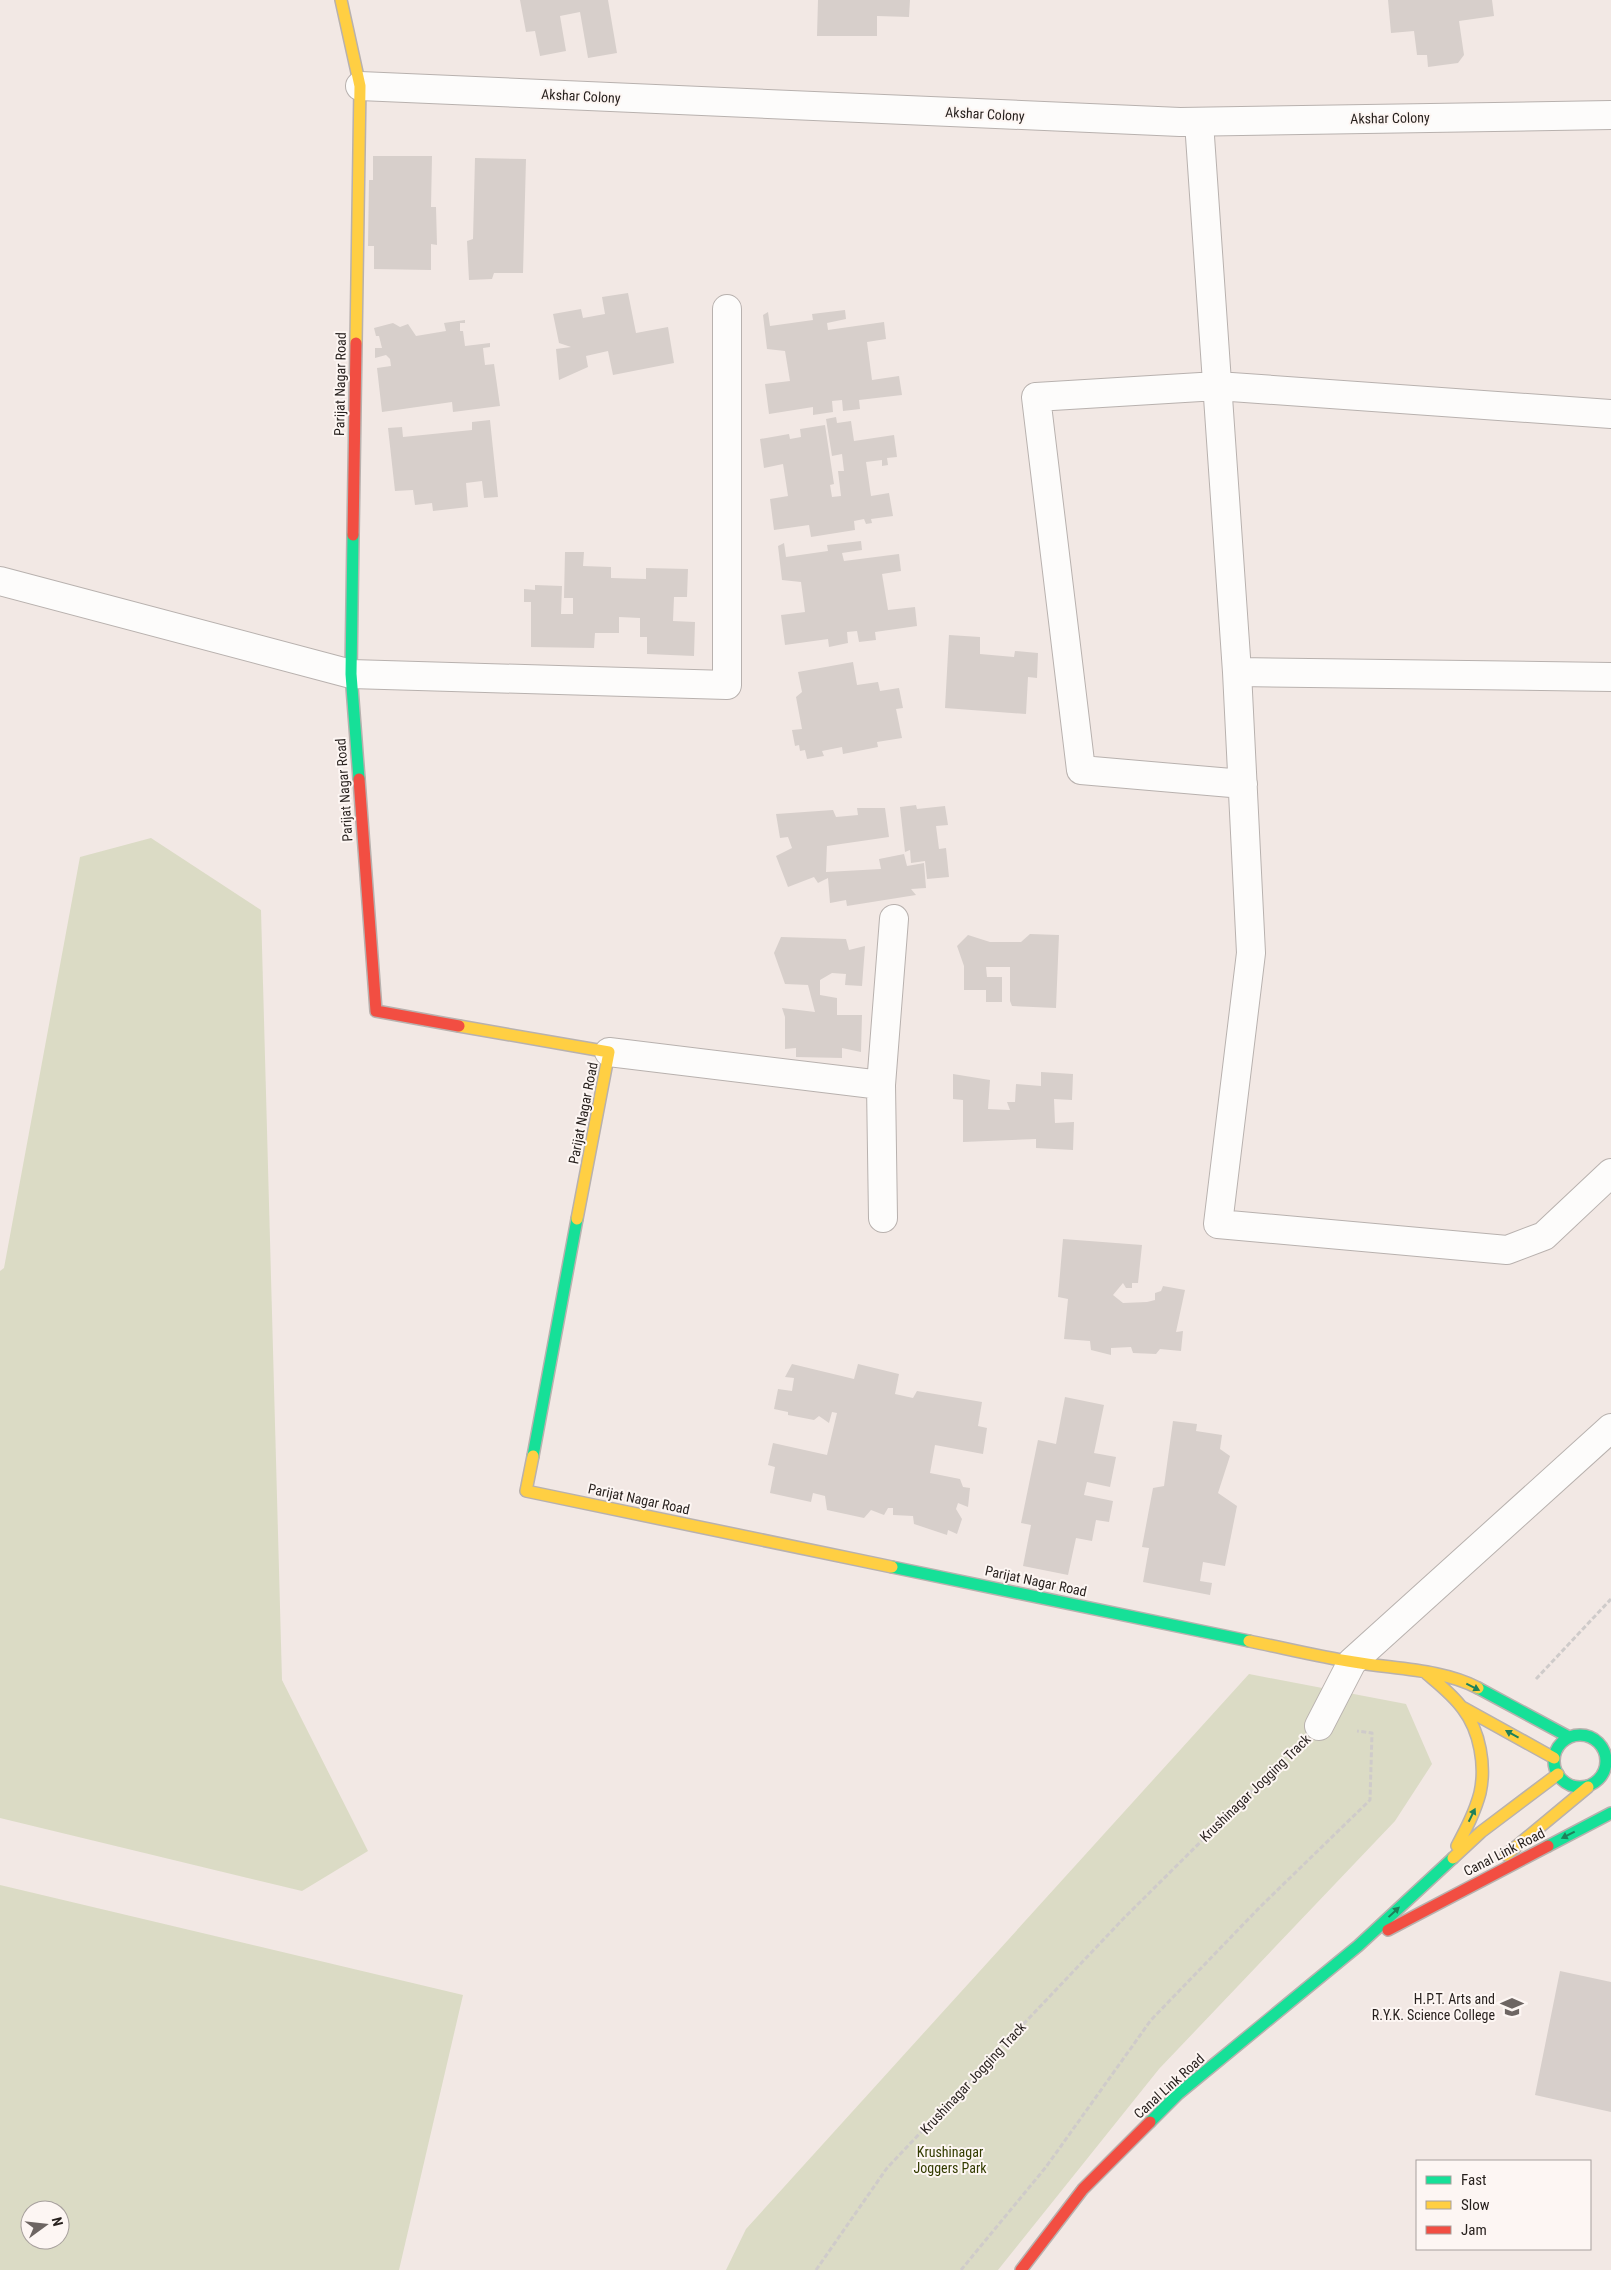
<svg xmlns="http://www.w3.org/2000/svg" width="1611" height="2270" font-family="'Roboto Condensed',sans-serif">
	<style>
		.green { fill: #dbdbc5; fill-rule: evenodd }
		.building { fill: #d7cfcb }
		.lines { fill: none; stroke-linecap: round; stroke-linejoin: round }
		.street-casing { stroke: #b8b1ae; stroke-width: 30 }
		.fast-casing { stroke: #b8b1ae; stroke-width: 14 }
		.slow-casing { stroke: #b8b1ae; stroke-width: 14 }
		.jam-casing { stroke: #b8b1ae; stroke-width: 14 }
		.path { stroke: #cfcbca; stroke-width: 3; stroke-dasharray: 5 2.5; stroke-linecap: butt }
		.street { stroke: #fdfcfb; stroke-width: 28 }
		.fast { stroke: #16e098; stroke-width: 11 }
		.slow { stroke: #ffcf43; stroke-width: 11 }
		.jam { stroke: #f24e42; stroke-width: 11 }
		.oneway { fill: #1e805a }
		.labels { text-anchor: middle; stroke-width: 4; stroke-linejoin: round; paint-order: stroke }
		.street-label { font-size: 14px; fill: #261f1c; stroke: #fdf6f3 }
		.poi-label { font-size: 14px; fill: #261f1c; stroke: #fdf6f3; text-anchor: end }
		.park-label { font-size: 14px; fill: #333c00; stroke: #fdf6f3 }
	</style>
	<rect width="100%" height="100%" fill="#f2e8e4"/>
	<path class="green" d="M151,838L261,910L282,1680L368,1851L302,1891L0,1818V1271L4,1268L80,857Z
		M1249,1674L1406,1704L1432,1764L1395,1821L1159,2069L998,2270H726L746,2229Z
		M0,1885L463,1995L399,2270H0ZM30,2210H60V2240H30Z"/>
	<path class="building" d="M520,0H608L617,53L588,58L580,12L560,16L566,51L540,56L535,31L526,32Z
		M818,0H910L909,17L877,16V36H817Z
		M1388,0H1492L1494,16L1459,21L1464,55L1458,63L1428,67L1427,55H1417L1414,31L1391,33Z
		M373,156H432L431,207H436L437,245L431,244V270L374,269V246H368L369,180H373Z
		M475,158L526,159L523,273H494L492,279L469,280L467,241L473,239Z
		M628,293L636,333L668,327L674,363L613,375L608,351L586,356L588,367L559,380L556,349L571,347L559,343L553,314L581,309L583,318L605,314L602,297Z
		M845,310L846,319L827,323L828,330L884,322L886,339L867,342L872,380L899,376L902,395L859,400L860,409L843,411L842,400L832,401L833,412L813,415V407L769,414L765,384L790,381L785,351L767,349L763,315L768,312L770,326L813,320L812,314Z
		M465,320V323H460V331H463L465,346L490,343V347L483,348L485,365L494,364L500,406L453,412L452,402L382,412L377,368L391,366L390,359L386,355L375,358V348H382L379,336H376L374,328L393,323L400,327L408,324L416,336L446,331L444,323Z
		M836,417L837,423L851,421L854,441L894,435L897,457L887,458L888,465L882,466V460L866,462L871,496L889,493L893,516L871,519L872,523L866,524L864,519L854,521L855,530L811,537L809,525L774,530L770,499L788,496L783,464L764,468L760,439L789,434L790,439L801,437L800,429L825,425L834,484L830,485L832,497L841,496L838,471H844L842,454L832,456L826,419Z
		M490,420L498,497L484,498L482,481L466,483L468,507L433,511L432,503L415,505L413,490L395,491L388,428L402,427L403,437L472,430V422Z
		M861,541L862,550L842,553L844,561L899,554L901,571L882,574L888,610L915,607L917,626L875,632L876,640L859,642L857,631L847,632L848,643L829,647L828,639L785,645L781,615L805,612L801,582L782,580L778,546L784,543L786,557L828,551L827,545Z
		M565,552H584L583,566L611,567V578L646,579V568L688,569L687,597H674L673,621L695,622L694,656L647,654V637H640V618L619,617V633H595L594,648L531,647V602H524V589L535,590V585L562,586L561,614H573V598H564Z
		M949,635L980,637V654L1014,657L1015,651L1038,653L1037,678L1028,677L1026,714L945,708Z
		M853,662L857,685L878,682L880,691L899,688L903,708L896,709L902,738L877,742L878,747L843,754L842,747L822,751L824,756L807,759L805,750L800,751L799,745L795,746L792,730L802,729L796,697L802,692L798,672Z
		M916,805L917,809L945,806L948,825L936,826L939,849L946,848L949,877L927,879L925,861L911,863L910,850L905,852L900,807Z
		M857,808H885L889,837L827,846L826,872L881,869L879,859L904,854L907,866L924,863L926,888L911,889L916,895L847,906L846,900L830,903L828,878L818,883L814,877L788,887L776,856L792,848L788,837L780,838L776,814L833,810L836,817L858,815Z
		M1030,934L1059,935L1056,1008L1012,1006L1010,1001V967H986L987,977H1002V1002H986V990H964V966L957,946L968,935L990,942H1021Z
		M781,937L846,939L849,950L865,946L862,986L845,985L846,974L832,973L820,980V995L837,998V1015H862L861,1052L842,1048V1058L796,1057V1048L785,1049V1017L782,1008L815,1012L808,985L785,984L774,953Z
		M1041,1072L1073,1074L1072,1100L1054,1099L1055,1123L1074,1122L1073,1150L1036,1148V1139L963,1142V1100L953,1099V1074L990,1080L988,1109L1010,1110L1007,1102H1015L1016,1084L1041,1086Z
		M1063,1239L1142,1245L1138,1283H1132V1288H1126L1123,1283L1113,1295L1123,1303L1147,1302L1155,1300V1293L1161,1291L1163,1286L1185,1290L1176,1332L1183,1331L1181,1351L1160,1349L1156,1354L1133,1353L1131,1347L1111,1348V1355L1091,1350L1090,1341L1064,1339L1068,1299L1058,1297Z
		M792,1364L854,1379L858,1364L899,1374L895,1394L913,1398L917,1391L982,1402L978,1426L987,1428L983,1454L935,1445L930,1473L960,1479L963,1487L970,1488L968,1507L958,1503L956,1509L962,1519L957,1534L948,1530L947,1535L914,1524L913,1516L893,1515V1508H888L884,1515L871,1510L864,1518L827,1510L825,1496L813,1493L811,1502L770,1493L775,1467L768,1465L773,1443L827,1455L837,1413L832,1412L829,1423L819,1416L814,1420L788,1415V1412L774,1409L778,1389L792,1391L794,1378L785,1377Z
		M1065,1397L1104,1405L1094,1453L1116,1457L1110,1487L1087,1482L1084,1495L1113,1501L1109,1522L1096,1520L1092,1541L1076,1538L1068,1575L1023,1566L1031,1525L1021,1523L1038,1440L1056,1444Z
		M1173,1421L1197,1424L1196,1431L1222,1435L1220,1449L1230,1456L1218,1493L1237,1506L1225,1566L1203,1562L1200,1581L1212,1583L1210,1595L1143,1582L1149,1548L1142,1547L1153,1488L1164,1486Z
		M1560,1971L1611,1982V2112L1535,2095Z"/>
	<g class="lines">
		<defs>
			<path id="street" d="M360,86L1180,122L1611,115
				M1199,122L1237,672L1251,953L1218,1224L1507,1250L1544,1236L1611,1173
				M0,581L351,674L727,685V309
				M1237,672L1611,677
				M1243,784L1081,770L1036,397L1217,386L1611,414
				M609,1052L881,1085L894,919
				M881,1085L883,1218
				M1319,1726L1352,1662L1611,1428"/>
			<path id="fast" d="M353,535L351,674L359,779
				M533,1456L577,1219
				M892,1567L1249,1641
				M1478,1688L1569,1737
				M1554 1761a26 26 0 1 1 52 0a26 26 0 1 1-52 0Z
				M1548,1846L1611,1813
				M1150,2122L1178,2094L1358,1946L1453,1858"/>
			<path id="slow" d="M341,0L360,86L356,343
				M459,1026L609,1052L577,1219
				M533,1456L526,1491L892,1567
				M1249,1641C1284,1648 1319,1657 1354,1662C1394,1669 1442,1669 1478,1688
				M1427,1674C1440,1685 1453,1695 1463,1709C1480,1731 1486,1766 1480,1793C1475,1812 1466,1829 1457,1846
				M1462,1707L1554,1758
				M1506,1855L1588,1787
				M1453,1858L1481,1832L1558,1774"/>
			<path id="jam" d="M353,535L356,343
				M359,779L376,1011L459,1026
				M1388,1930L1548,1846
				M1021,2270L1083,2189L1150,2122"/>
		</defs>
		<use href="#street" class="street-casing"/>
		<use href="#fast" class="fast-casing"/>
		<use href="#slow" class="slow-casing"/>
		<use href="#jam" class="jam-casing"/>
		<path class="path" d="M1536,1679L1611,1599
			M816,2270L887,2168L1124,1918L1293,1750
			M961,2270L1046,2167L1151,2020L1260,1907L1370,1800L1372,1733L1357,1731"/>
		<use href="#street" class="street"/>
		<use href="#fast" class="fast"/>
		<use href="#slow" class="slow"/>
		<use href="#jam" class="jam"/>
	</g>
	<defs><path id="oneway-solid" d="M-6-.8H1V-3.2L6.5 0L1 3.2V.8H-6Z" transform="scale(1.25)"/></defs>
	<g class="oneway">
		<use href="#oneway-solid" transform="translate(1473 1687) rotate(27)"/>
		<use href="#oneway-solid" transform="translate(1512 1734) rotate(-151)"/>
		<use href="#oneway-solid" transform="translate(1472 1815) rotate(-64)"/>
		<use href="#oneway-solid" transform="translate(1568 1835) rotate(153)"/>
		<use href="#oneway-solid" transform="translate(1394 1912) rotate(-43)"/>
	</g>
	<defs>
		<symbol id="university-bare" viewBox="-9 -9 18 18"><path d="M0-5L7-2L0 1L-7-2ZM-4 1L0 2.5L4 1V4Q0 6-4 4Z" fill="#6d6562" stroke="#fdf6f3" stroke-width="2.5" paint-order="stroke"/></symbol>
	</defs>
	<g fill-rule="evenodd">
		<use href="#university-bare" x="1496" y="1991" width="32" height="32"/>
	</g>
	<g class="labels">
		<g class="street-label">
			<text transform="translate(581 96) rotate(3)" y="5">Akshar Colony</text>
			<text transform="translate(985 114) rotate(3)" y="5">Akshar Colony</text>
			<text transform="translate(1390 118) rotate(-1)" y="5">Akshar Colony</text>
			<text transform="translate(340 384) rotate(-89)" y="5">Parijat Nagar Road</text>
			<text transform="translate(344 790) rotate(-94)" y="5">Parijat Nagar Road</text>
			<text transform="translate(583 1113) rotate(-79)" y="5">Parijat Nagar Road</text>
			<text transform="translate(639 1499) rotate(12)" y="5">Parijat Nagar Road</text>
			<text transform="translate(1036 1581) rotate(12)" y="5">Parijat Nagar Road</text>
			<text transform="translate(1255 1788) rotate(-44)" y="5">Krushinagar Jogging Track</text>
			<text transform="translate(1504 1852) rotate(-27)" y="5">Canal Link Road</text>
			<text transform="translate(973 2078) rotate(-47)" y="5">Krushinagar Jogging Track</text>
			<text transform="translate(1169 2086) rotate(-42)" y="5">Canal Link Road</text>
		</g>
		<g class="poi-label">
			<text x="1495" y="2004">H.P.T. Arts and<tspan x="1495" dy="16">R.Y.K. Science College</tspan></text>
		</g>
		<g class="park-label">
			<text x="950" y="2157">Krushinagar<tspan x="950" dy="16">Joggers Park</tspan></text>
		</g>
	</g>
	<rect x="1416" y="2160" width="175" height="90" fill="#fdf6f3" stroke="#a7a09d"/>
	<rect x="1426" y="2176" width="25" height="8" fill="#16e098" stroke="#a7a09d"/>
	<text x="1461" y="2185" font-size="15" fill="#261f1c">Fast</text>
	<rect x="1426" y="2201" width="25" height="8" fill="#ffcf43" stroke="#a7a09d"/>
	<text x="1461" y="2210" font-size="15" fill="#261f1c">Slow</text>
	<rect x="1426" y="2226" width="25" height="8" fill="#f24e42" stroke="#a7a09d"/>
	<text x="1461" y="2235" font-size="15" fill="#261f1c">Jam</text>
	<g transform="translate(45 2225) rotate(75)"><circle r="24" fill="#fdf6f3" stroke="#a7a09d"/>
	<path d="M0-4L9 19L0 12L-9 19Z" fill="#6d6562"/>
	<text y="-8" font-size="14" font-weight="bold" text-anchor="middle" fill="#261f1c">N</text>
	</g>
</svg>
